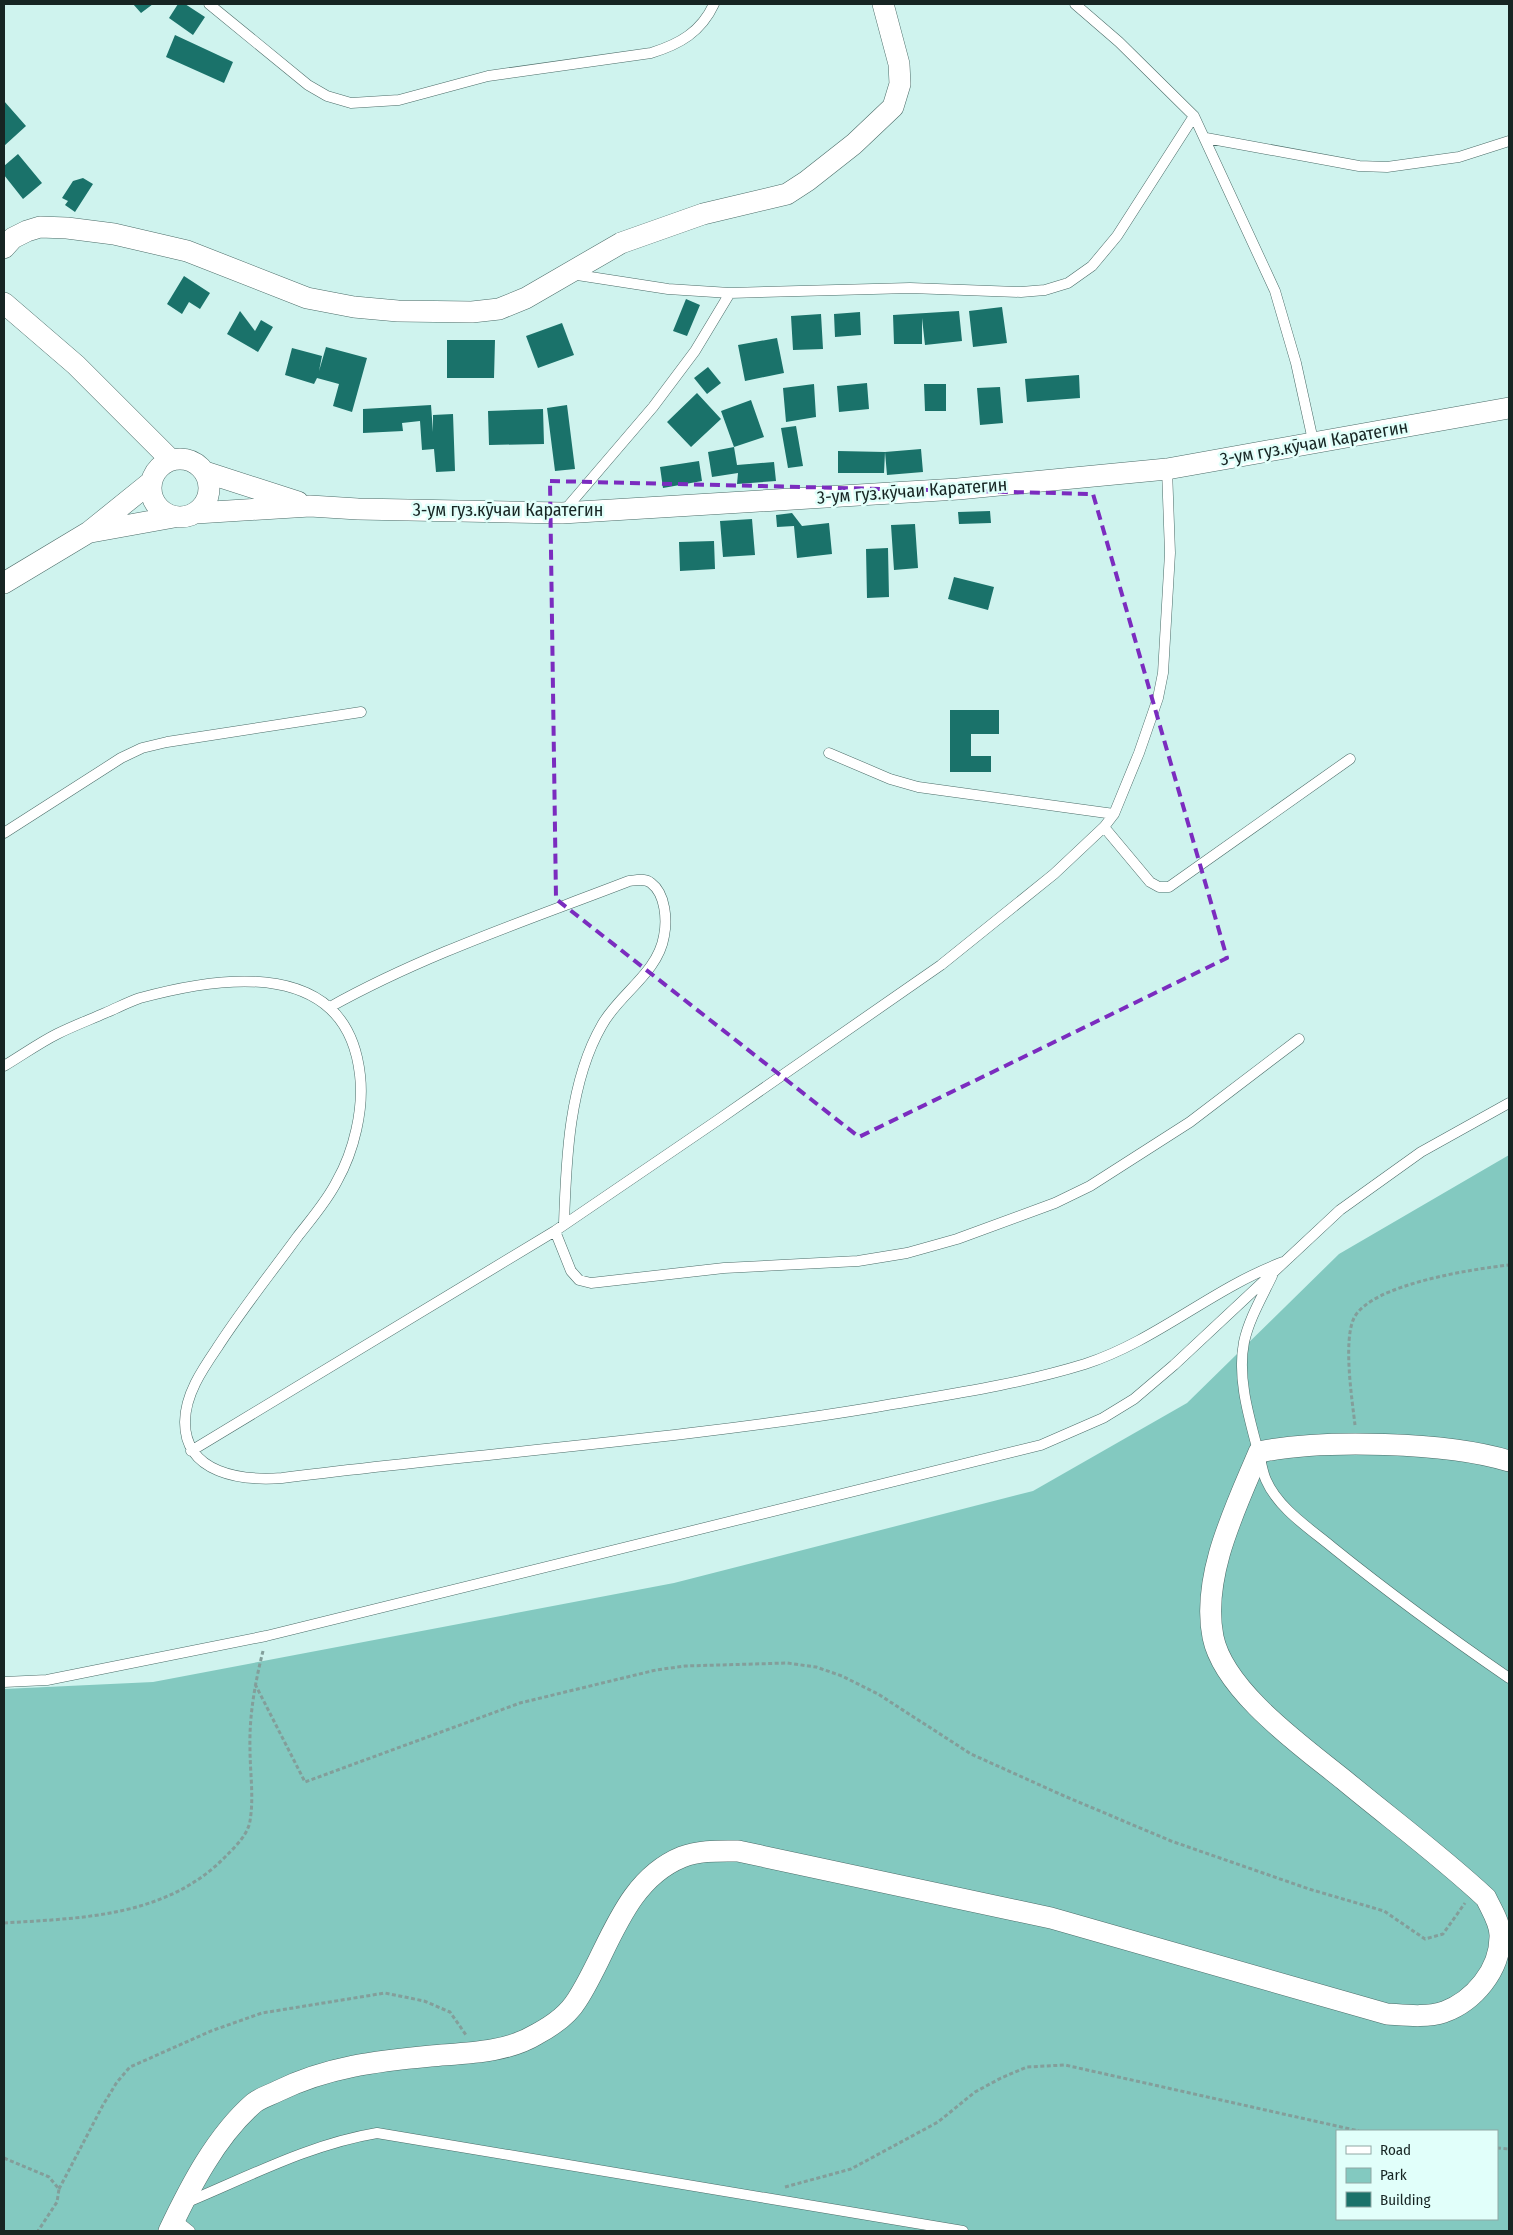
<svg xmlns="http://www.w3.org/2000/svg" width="1513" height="2235" font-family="'Fira Sans Condensed',sans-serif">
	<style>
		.green { fill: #83c9c0; fill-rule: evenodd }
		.building { fill: #1a726a }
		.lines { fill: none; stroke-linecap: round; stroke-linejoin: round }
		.service-casing { stroke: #4b6c68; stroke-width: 11 }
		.minor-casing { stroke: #4b6c68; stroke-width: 22 }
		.path { stroke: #839e9a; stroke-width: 3; stroke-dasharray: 4 2.5; stroke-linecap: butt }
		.service { stroke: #fff; stroke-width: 10 }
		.minor { stroke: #fff; stroke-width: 21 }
		.marked { fill: none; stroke: #7b2cbf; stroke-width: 4; stroke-dasharray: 10 6; stroke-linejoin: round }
		.labels { text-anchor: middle; stroke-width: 5; stroke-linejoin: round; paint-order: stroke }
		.street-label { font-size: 18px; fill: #172523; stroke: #e1fffa }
	</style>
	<rect width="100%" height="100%" fill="#cff3ee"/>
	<path class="green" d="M1509,1155V2231H4V1689L153,1682L674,1583L1033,1491L1187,1403L1339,1254ZM1337,2131H1497V2219H1337Z"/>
	<path class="building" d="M133,4H153L141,13Z
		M178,4H185L205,17L193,35L169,18Z
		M175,35L233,62L224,83L166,57Z
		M4,101L26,126L4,146Z
		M18,154L42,183L23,199L4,175V166Z
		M83,178L93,184L75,212L65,205L68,201L62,198L73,181Z
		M184,276L210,293L200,309L189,302L182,314L167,304Z
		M686,299L700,305L687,336L673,331Z
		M1002,307L1007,343L973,347L969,311Z
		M240,311L255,331L261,320L273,327L258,352L227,334Z
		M959,311L962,341L925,345L922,318V344H894L893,315Z
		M860,312L861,335L835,337L834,314Z
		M821,314L823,349L793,350L791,316Z
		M562,323L574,355L538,368L526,336Z
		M777,338L784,373L745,381L738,345Z
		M447,340H495L494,378H447Z
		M326,347L367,358L352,412L333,406L339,384L317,378L314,384L285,375L292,348L322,356L319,371Z
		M708,367L721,383L707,394L694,378Z
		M1079,375L1080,398L1027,402L1025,379Z
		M867,383L869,409L839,412L837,386Z
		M814,384L816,417L786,422L783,388Z
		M924,384H946V411H925Z
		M1000,387L1003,423L980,425L977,388Z
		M697,393L721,419L691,447L667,422Z
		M751,400L764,437L734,447L721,411Z
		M431,405L433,432V415L453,414L455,471L436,472L434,449L422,450L420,421L402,423L403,431L363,433V409Z
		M567,405L575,469L555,471L547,408Z
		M543,409L544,444L489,445L488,411Z
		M796,426L803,466L788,468L781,428Z
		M734,447L737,465L774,462L776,481L737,484L738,473L712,477L708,452Z
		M921,449L923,472L887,475L885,452L884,473H838V451L885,452Z
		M699,461L702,481L663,488L660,467Z
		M990,511L991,523L959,524L958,512Z
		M792,513L802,526L829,523L832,554L797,558L794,526L777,527L776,515Z
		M752,519L755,555L723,557L720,521Z
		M915,524L918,568L894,570L891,525Z
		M714,541L715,569L680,571L679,542Z
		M888,548L889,597L867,598L866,549Z
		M954,577L994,587L988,610L948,599Z
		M950,710H999V734H971V756H991V772H950Z"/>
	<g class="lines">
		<defs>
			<path id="service" d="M209,4L308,85L327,96L351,103L399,100L488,76L651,53C680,44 701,32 714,4
				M1075,4L1119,42L1194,116L1275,291L1296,363L1314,445
				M1206,138L1359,166L1387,167L1459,157L1509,141
				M571,274L668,289L730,293L910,288L1021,292L1045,290L1068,283L1092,266L1117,236L1194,116
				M564,511L653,407L695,351L730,293
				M829,753L890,779L918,787L1114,814
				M1104,827L1150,882L1159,887H1169L1350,759
				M4,833L121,758L142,748L167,742L361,712
				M330,1007C425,954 528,920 629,881C637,880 645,878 651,883C666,894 667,921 664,936C658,973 619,994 602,1025C569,1082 566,1160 564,1224
				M4,1066C21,1056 39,1043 57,1034C73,1026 89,1020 105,1013C117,1008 128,1002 140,998C224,975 347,958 360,1075C364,1109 354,1151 337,1181C327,1201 312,1218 298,1236C271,1273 242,1309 217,1348C202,1370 185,1395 185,1422C185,1474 242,1481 282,1478C480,1453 679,1440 876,1407C945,1395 1017,1385 1085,1364C1156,1341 1213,1288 1283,1262
				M555,1231L571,1271L579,1280L591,1283L724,1268L858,1261L907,1253L957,1239L1055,1203L1090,1186L1190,1122L1299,1039
				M1272,1276C1262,1297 1249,1319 1244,1342C1237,1378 1249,1417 1258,1451C1261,1460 1262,1471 1266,1480C1278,1508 1309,1528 1332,1547C1389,1593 1448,1636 1509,1678
				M191,1451L555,1231L718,1120L941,965L1054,874L1104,827L1114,814L1139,753L1158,698L1163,673L1170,553L1167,469
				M4,1682L47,1680L266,1636L1041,1445L1103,1418L1134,1399L1174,1365L1340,1210L1421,1152L1509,1103
				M185,2203C248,2177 310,2144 377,2133L963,2231
				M175,2219L190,2231"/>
			<path id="minor" d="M4,248L13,238L27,231L40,227L67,228L114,234L187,251L307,298L354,307L398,311L472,312L499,309L526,298L621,243L703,214L787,194L807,181L854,144L893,107L900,84L899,64L883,4
				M4,303L76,365L171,460
				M151 488a29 29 0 1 1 58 0a29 29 0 1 1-58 0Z
				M205,472L298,502
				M196,513L310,506L358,509L562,513L958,489L1167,469L1509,408
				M91,532L174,517
				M4,583L89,532L151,482
				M169,2231C190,2187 216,2136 254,2103C260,2098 270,2095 278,2091C327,2067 377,2061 431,2056C466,2053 506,2053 537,2034C552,2026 568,2015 577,2000C609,1951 623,1881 682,1857C700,1850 719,1851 738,1851L1051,1918L1387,2014C1404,2015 1426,2018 1444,2012C1474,2001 1500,1970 1500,1937C1501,1924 1491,1909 1486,1898C1441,1856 1391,1819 1344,1780C1302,1746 1224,1691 1213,1637C1201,1576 1236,1507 1259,1452C1323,1439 1447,1442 1509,1461"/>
		</defs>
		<use href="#service" class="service-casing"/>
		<use href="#minor" class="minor-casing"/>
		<path class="path" d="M1355,1425C1352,1399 1343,1341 1354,1318C1371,1284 1474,1269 1509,1265
			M255,1684L305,1782L520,1703L656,1670L685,1666L787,1663L816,1667L842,1676L878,1694L971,1754L1062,1795L1171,1841L1309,1889L1384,1911L1425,1939L1443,1934L1465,1903
			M4,1923C83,1918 168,1917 227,1855C236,1846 248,1834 250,1821C254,1797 250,1773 250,1749C249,1716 255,1683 263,1651
			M1497,2148L1509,2149
			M4,2158L49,2177L59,2189L57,2202L38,2231
			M785,2187L851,2169L938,2122L975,2092L1001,2078L1027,2067L1065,2065L1359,2131
			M59,2189L103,2105L117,2082L130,2067L211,2031L262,2013L385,1993L424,2001L450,2012L466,2035"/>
		<use href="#service" class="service"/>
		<use href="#minor" class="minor"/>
	</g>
	<path class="marked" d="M550,481L1093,494L1227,958L859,1137L556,899Z"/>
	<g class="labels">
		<g class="street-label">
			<text transform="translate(1314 443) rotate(-10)" y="6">3-ум гуз.кӯчаи Каратегин</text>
			<text transform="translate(912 491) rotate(-4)" y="6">3-ум гуз.кӯчаи Каратегин</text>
			<text x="508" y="516">3-ум гуз.кӯчаи Каратегин</text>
		</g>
	</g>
	<rect width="1513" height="2235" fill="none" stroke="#172523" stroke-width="10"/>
	<rect x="1336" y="2130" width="162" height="90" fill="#e1fffa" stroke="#90a8a4"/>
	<rect x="1346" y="2146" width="25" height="8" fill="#ffffff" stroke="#90a8a4"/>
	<text x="1380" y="2155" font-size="15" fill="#172523">Road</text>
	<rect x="1346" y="2168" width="25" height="15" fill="#83c9c0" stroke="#90a8a4"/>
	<text x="1380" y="2180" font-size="15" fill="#172523">Park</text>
	<rect x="1346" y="2192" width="25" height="15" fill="#1a726a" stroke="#90a8a4"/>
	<text x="1380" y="2205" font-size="15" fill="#172523">Building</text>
</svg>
